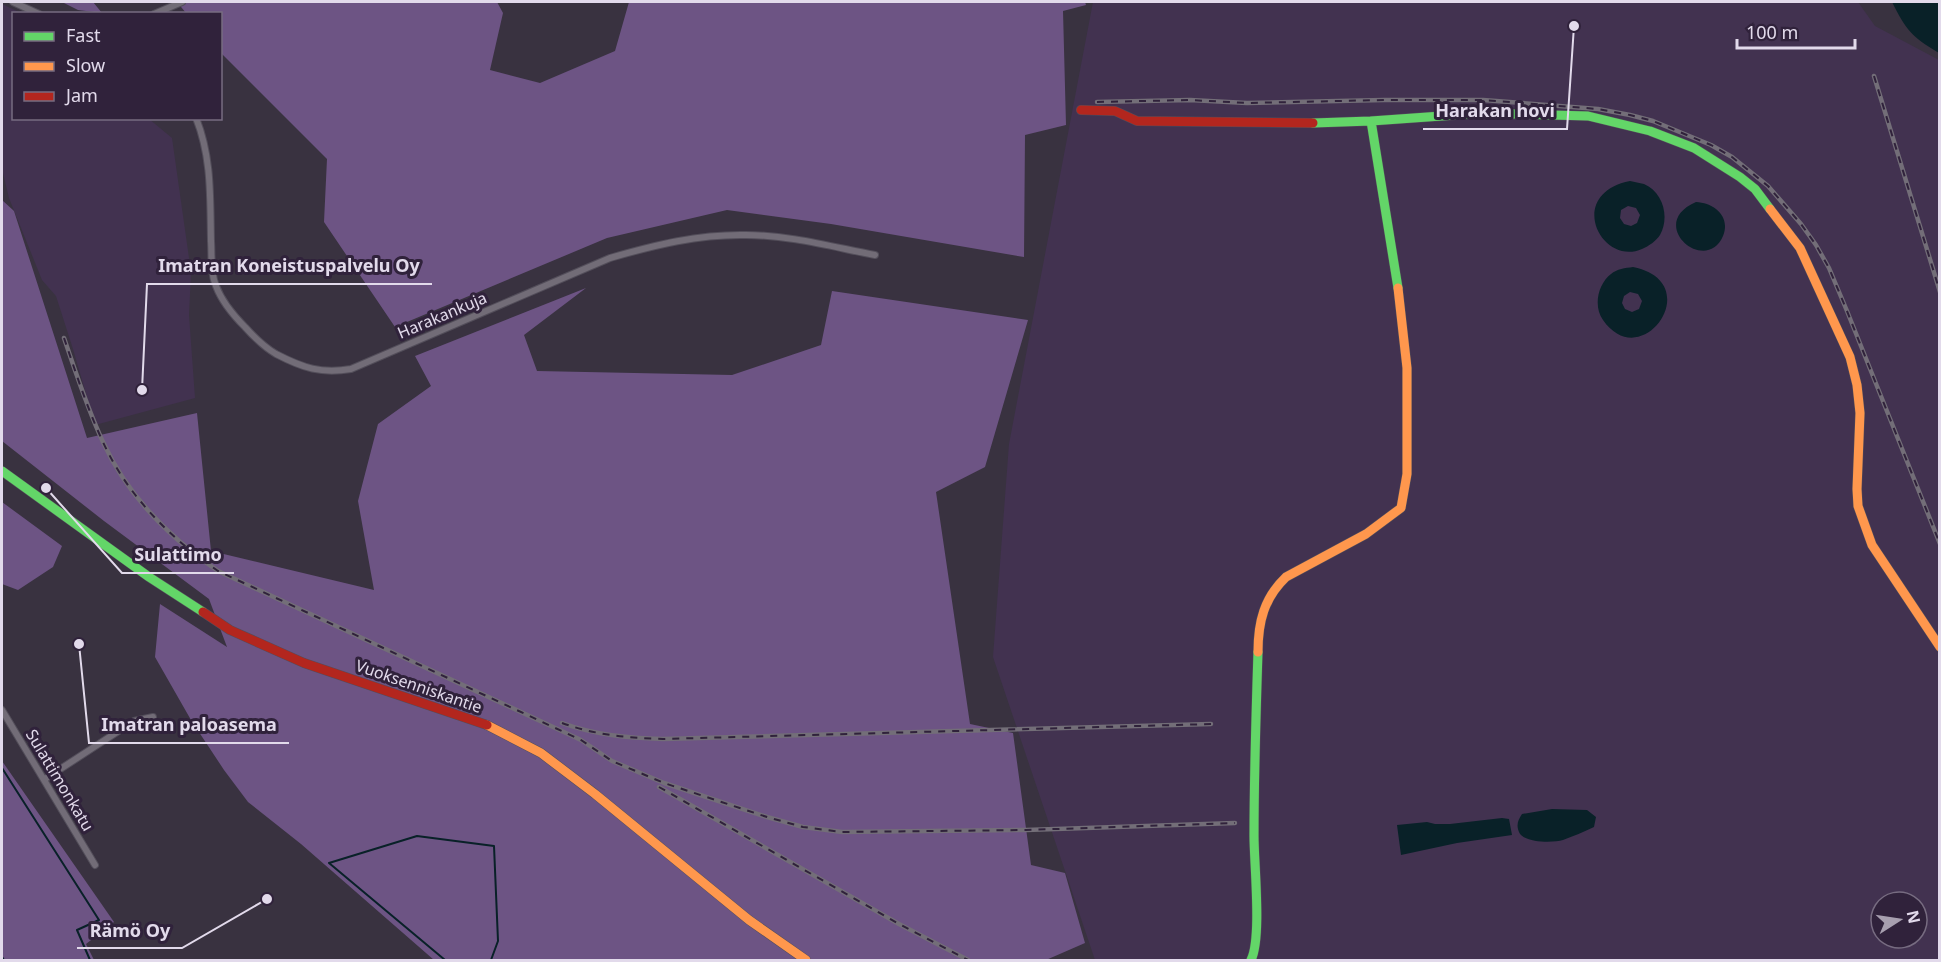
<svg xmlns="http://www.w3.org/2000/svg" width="1941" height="962" font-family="'Noto Sans',sans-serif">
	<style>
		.built { fill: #423250; fill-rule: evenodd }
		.forest { fill: #6d5484 }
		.water { fill: #092128; fill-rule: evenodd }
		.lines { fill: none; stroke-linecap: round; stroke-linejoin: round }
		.stream { stroke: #092128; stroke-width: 2 }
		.street-casing { stroke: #534e5a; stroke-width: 8 }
		.fast-casing { stroke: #534e5a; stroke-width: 10 }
		.slow-casing { stroke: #534e5a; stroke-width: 10 }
		.jam-casing { stroke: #534e5a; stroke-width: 10 }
		.street { stroke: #726c77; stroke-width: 6 }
		.fast { stroke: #63d668; stroke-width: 9 }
		.slow { stroke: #ff974d; stroke-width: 9 }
		.jam { stroke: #b3261e; stroke-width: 9 }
		.rail-casing { stroke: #736e78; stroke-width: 4.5 }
		.rail { stroke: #30223b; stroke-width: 2; stroke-dasharray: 7; stroke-linecap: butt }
		.labels { text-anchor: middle; stroke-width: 6; stroke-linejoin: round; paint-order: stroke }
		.street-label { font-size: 16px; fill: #e2daeb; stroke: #30223b }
		.leader { fill: none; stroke: #e2daeb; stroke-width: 2 }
		.callout-dot { fill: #e2daeb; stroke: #30223b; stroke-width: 2 }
		.callout-label { font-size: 18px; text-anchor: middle; font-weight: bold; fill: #e2daeb; stroke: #30223b; stroke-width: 6; stroke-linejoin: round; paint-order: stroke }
	</style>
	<rect width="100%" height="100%" fill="#393240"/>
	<path class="built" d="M1093,2H1858L1875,26L1939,60V960H1095L993,657L1009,444ZM1881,902H1917V938H1881Z
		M2,4L21,13L14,14V118L149,119L172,138L191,272L189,315L195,398L95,425L73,349L56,296L42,280L9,198L2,169Z"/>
	<path class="forest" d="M62,2H93L102,13L78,10Z
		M177,2H497L503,13L490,70L540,83L615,51L629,2H1085L1086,5L1063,11L1066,125L1025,135L1024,257L831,224L727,210L607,238L395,327L324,222L327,159L221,53L220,14L186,13Z
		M2,200L14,211L87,438L197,413L211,551L374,590L358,501L378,424L431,386L415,356L586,288L524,335L537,371L732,375L821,345L832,291L1028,320L985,467L936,492L970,724L1013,733L1031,865L1065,873L1085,943L1046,960H434L301,844L248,802L224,770L191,720L155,657L160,604L227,647L209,599L104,521L2,441Z
		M2,502L62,546L53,567L18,590L2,584Z
		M2,761L114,922L86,944L94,960H2Z"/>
	<path class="water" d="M1892,2H1939V53C1912,37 1906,30 1892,2Z
		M1630,181C1635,182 1639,183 1644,184C1663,192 1670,217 1660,235C1656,241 1649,246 1642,249C1601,267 1565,194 1630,181ZM1628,206L1636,208L1640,215L1637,223L1631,226L1624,224L1620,218L1621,210Z
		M1696,202C1714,203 1731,216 1723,236C1706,276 1645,224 1696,202Z
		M1633,267C1708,282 1642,376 1603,320C1593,306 1598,284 1611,274C1617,269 1625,268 1633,267ZM1630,292L1638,294L1642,301L1639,309L1632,312L1625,309L1622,303L1624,296Z
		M1552,809L1587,810L1596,817L1594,827C1584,832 1573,836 1563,840C1553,843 1523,843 1519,832C1516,825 1518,820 1522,814Z
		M1502,818L1509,819L1512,835L1457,843L1401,855L1397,825L1427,822L1435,824H1450Z"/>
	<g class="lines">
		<path class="stream" d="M2,768L99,920L77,930L90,960
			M329,863L417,836L494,846L498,941L491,960
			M329,863L445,960
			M2,957L4,960"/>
		<defs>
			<path id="street" d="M13,2L39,14
				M154,14L182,2
				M196,118C212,158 210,198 211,241C212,255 210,272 216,286C222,302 233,315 245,327C254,337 264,347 276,354C303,368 321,374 351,369L610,258C655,245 699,234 746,235C789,235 833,247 875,255
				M2,710L95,865
				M45,779L134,721L153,717"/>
			<path id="fast" d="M1371,121L1484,113L1588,116L1650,131L1694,148L1740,177L1755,189L1770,209
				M1313,123L1371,121L1398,288
				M2,471L149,577L203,612
				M1251,960C1262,938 1254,864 1254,836C1254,775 1256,713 1258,652"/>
			<path id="slow" d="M1770,209L1800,248L1850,357L1857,385L1860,413L1857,489L1858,506L1872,545L1940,647
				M1258,652C1258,622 1264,598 1286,577L1366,534L1401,508L1407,474V368L1398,288
				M487,725L541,753L595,794L749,920L806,960"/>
			<path id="jam" d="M1081,110L1115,111L1137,121L1313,123
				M203,612L230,630L304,663L487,725"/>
		</defs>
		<use href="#street" class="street-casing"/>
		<use href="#fast" class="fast-casing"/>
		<use href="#slow" class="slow-casing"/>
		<use href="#jam" class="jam-casing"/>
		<use href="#street" class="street"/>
		<use href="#fast" class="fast"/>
		<use href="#slow" class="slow"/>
		<use href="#jam" class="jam"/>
		<defs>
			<path id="rail" d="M1874,76L1940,292
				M1097,102L1190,100L1247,103L1384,100H1483L1598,109L1630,115L1653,121L1711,145L1732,157L1768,186L1801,224L1816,245L1829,268L1847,311L1940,544
				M64,338C76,373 87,408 103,442C127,495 170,538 218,571L581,740L612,761L664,783L767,817L803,827L842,832L1026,830L1235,823
				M562,723C595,735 628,738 663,739L1211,724
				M659,787L899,924L968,960"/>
		</defs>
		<use href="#rail" class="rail-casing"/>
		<use href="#rail" class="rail"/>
	</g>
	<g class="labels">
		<g class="street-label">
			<text transform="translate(442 315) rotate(-23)" y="6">Harakankuja</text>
			<text transform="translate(419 686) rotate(19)" y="6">Vuoksenniskantie</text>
			<text transform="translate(60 780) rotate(59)" y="6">Sulattimonkatu</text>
		</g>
	</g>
	<path class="leader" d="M1574 26L1567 129H1423M142 390L147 284H432M46 488L122 573H234M79 644L89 743H289M267 899L182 948H77"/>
	<g class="callout-dot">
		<circle cx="1574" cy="26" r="6"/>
		<circle cx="142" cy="390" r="6"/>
		<circle cx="46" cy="488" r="6"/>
		<circle cx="79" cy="644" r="6"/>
		<circle cx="267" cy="899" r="6"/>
	</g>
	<g class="callout-label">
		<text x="1495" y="117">Harakan hovi</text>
		<text x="289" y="272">Imatran Koneistuspalvelu Oy</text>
		<text x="178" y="561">Sulattimo</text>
		<text x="189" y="731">Imatran paloasema</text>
		<text x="130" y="937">Rämö Oy</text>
	</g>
	<rect width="1941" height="962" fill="none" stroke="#e2daeb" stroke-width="6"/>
	<rect x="12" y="12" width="210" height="108" fill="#30223b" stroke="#776c81" stroke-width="1.5"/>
	<rect x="24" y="32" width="30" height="9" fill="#63d668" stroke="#776c81" stroke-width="1.5"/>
	<text x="66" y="42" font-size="18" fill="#e2daeb">Fast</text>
	<rect x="24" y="62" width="30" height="9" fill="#ff974d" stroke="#776c81" stroke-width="1.5"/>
	<text x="66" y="72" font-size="18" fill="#e2daeb">Slow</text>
	<rect x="24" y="92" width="30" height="9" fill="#b3261e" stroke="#776c81" stroke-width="1.5"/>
	<text x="66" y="102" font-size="18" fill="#e2daeb">Jam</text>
	<g transform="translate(1899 920) rotate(78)"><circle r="28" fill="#30223b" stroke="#776c81" stroke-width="1.5"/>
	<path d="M0-4.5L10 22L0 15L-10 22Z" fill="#a79faf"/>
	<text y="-9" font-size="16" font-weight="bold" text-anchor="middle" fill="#e2daeb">N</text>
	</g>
	<path d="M1737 39v9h118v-9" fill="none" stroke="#e2daeb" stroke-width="3"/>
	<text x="1746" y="39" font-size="18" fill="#e2daeb" stroke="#30223b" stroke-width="4.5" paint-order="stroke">100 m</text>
</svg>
